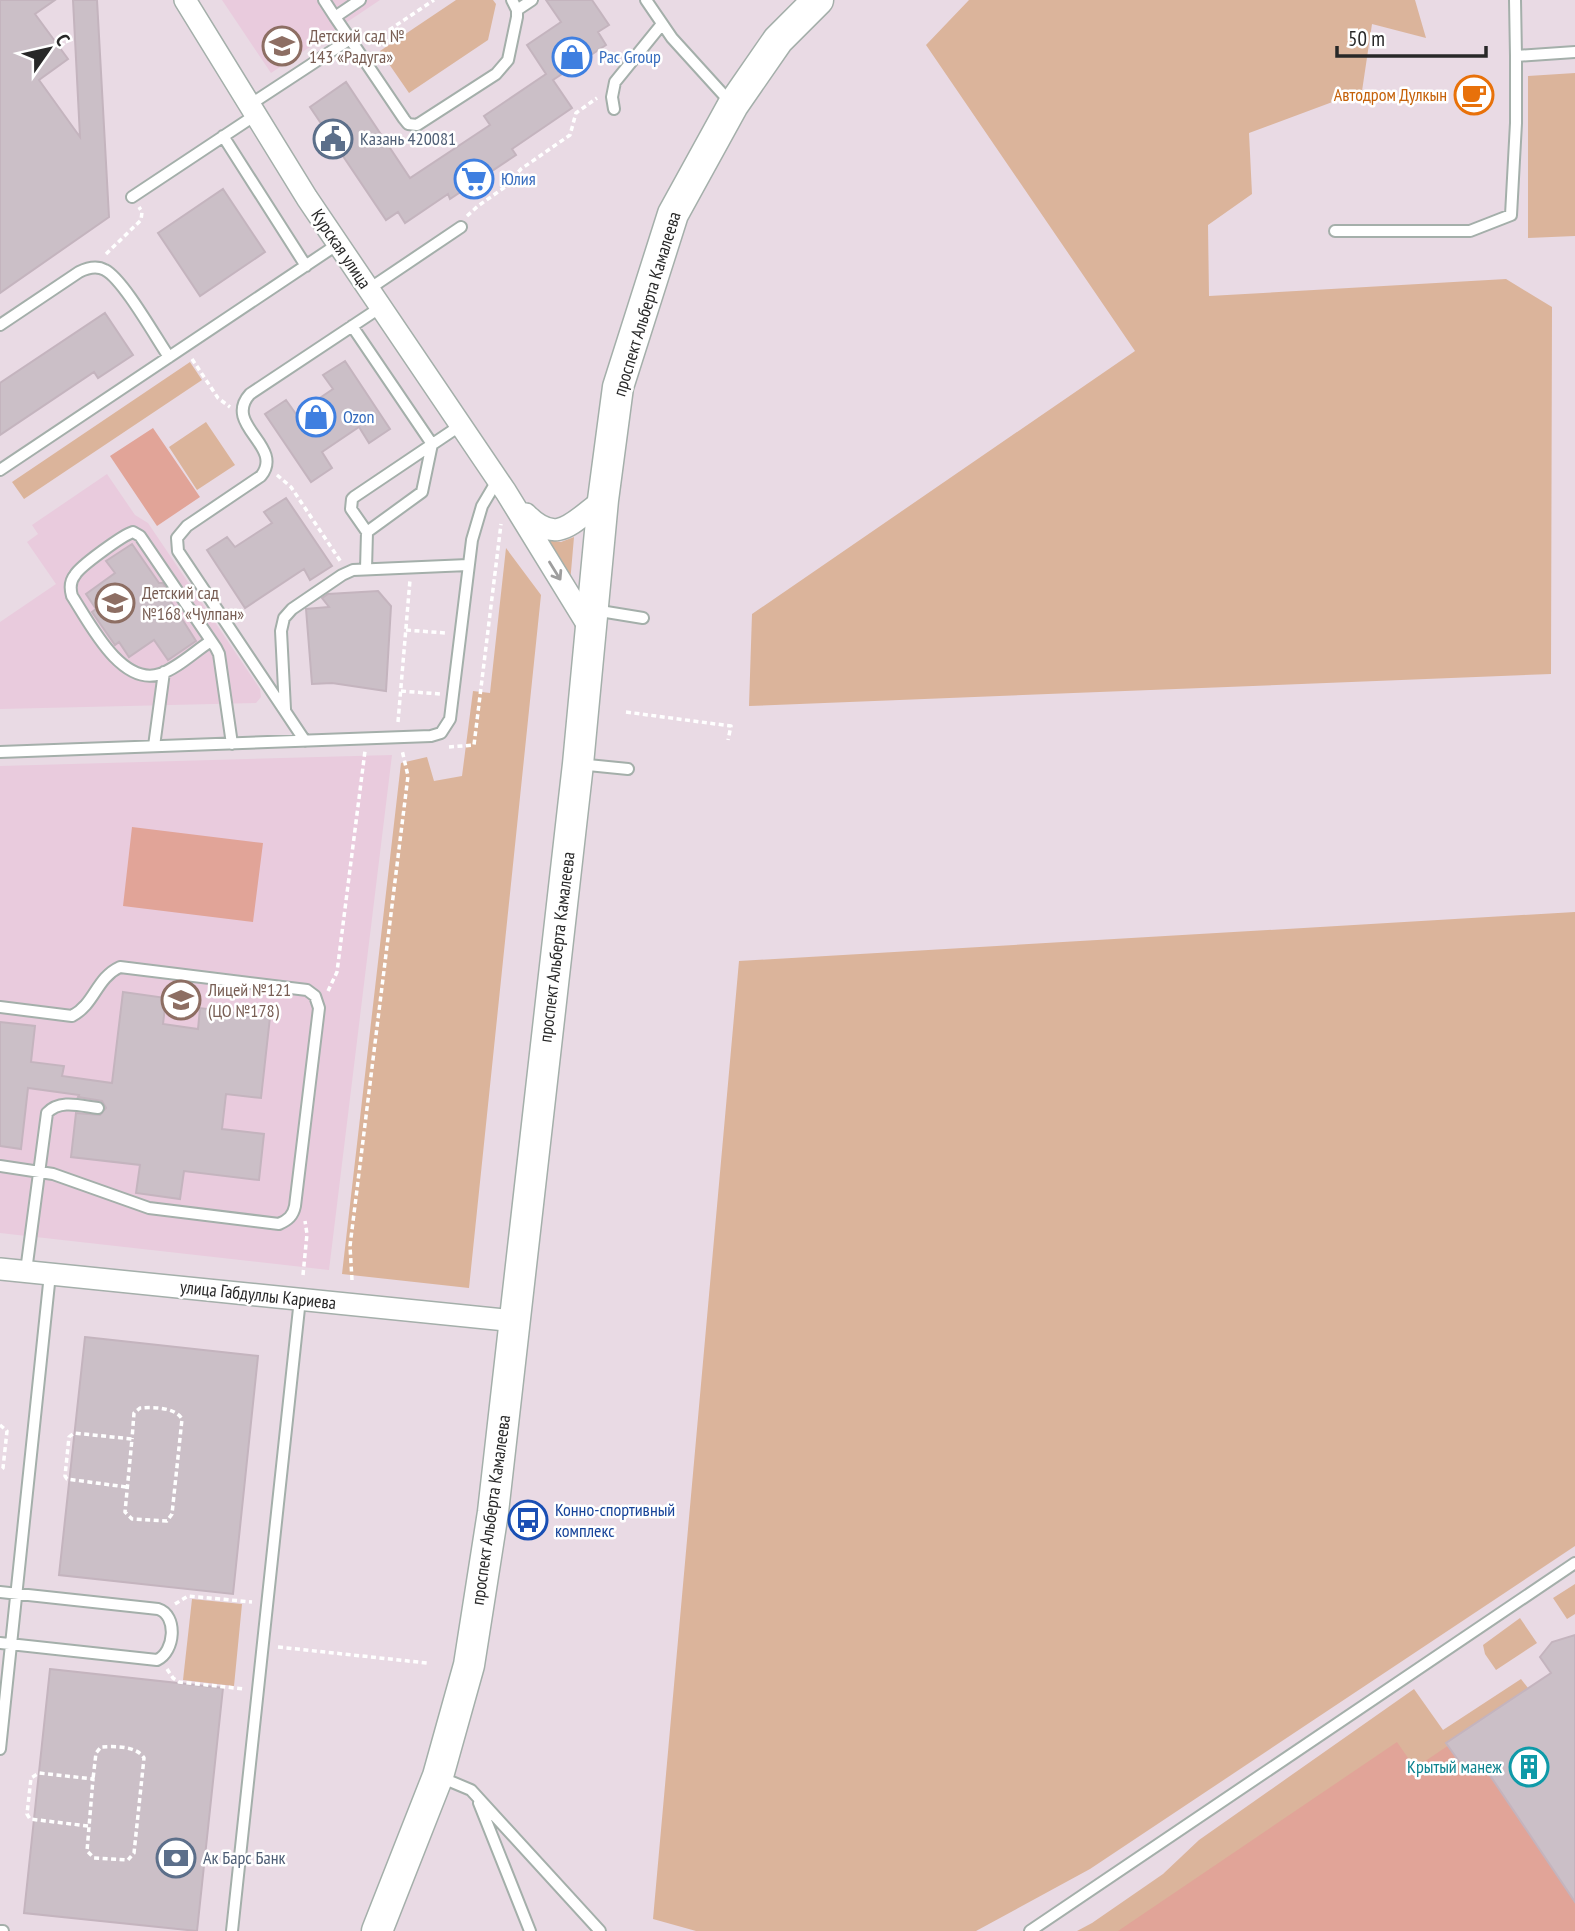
<svg xmlns="http://www.w3.org/2000/svg" width="1575" height="1931" font-family="'PT Sans Narrow',sans-serif">
	<style>
		.education { fill: #e9cbdd }
		.green { fill: #dbb49b }
		.pitch { fill: #e1a498 }
		.building { fill: #cbbfc7; stroke: #c4b4be; stroke-width: 2 }
		.lines { fill: none; stroke-linecap: round; stroke-linejoin: round }
		.service-casing { stroke: #a4afaa; stroke-width: 14 }
		.minor-casing { stroke: #a4afaa; stroke-width: 24 }
		.secondary-casing { stroke: #a4afaa; stroke-width: 33 }
		.path { stroke: #fff; stroke-width: 3.5; stroke-dasharray: 5 3.5; stroke-linecap: butt }
		.service { stroke: #fff; stroke-width: 10 }
		.minor { stroke: #fff; stroke-width: 21 }
		.secondary { stroke: #fff; stroke-width: 30 }
		.oneway { stroke: #9e9e9e }
		.labels { text-anchor: middle; stroke-width: 5; stroke-linejoin: round; paint-order: stroke }
		.education-label { font-size: 18px; fill: #785e54; stroke: #fff; text-anchor: start }
		.shop-label { font-size: 18px; fill: #366cbe; stroke: #fff; text-anchor: start }
		.food-label { font-size: 18px; fill: #c56008; stroke: #fff; text-anchor: end }
		.service-label { font-size: 18px; fill: #4e5e75; stroke: #fff; text-anchor: start }
		.street-label { font-size: 18px; fill: #282828; stroke: #fff }
		.transit-label { font-size: 18px; fill: #164399; stroke: #fff; text-anchor: start }
		.culture-label { font-size: 18px; fill: #0d838f; stroke: #fff; text-anchor: end }
	</style>
	<rect width="100%" height="100%" fill="#e9dae4"/>
	<path class="education" d="M222,0H380L271,73Z
		M107,474L135,515L148,523L260,689L261,697L256,703L0,709V622L56,584L27,542L38,534L32,525Z
		M392,755L329,1270L0,1233V766Z"/>
	<path class="green" d="M456,0H493L496,4L488,40L409,93L380,51Z
		M969,0H1415L1426,38L1372,24L1362,91L1249,133L1252,194L1208,225L1209,296L1506,279L1552,307L1551,674L749,706L752,614L1135,351L926,45Z
		M1575,73V236L1528,238V76Z
		M190,362L202,380L24,499L12,482Z
		M206,422L235,465L197,490L169,447Z
		M574,537L570,583L539,538L561,542Z
		M506,548L541,595L469,1288L342,1274L401,763L427,757L434,781L462,776L473,691L490,693Z
		M1575,912V1546L1090,1869L976,1931H696L653,1919L739,961Z
		M1575,1584V1614L1567,1619L1553,1598Z
		M192,1599L242,1604L234,1686L183,1680Z
		M1520,1618L1537,1643L1496,1670L1485,1654L1483,1645Z
		M1521,1679L1528,1688L1446,1744L1463,1770L1546,1931H1077L1092,1923L1163,1874L1199,1840L1414,1689L1443,1730Z"/>
	<path class="pitch" d="M153,428L200,497L157,526L110,456Z
		M132,827L263,843L253,922L123,906Z
		M1575,1660V1931H1118L1397,1742L1415,1768Z"/>
	<path class="building" d="M0,0H55L35,14L68,59L39,80L80,137L73,0H97L109,217L0,293Z
		M546,0H592L609,25L598,32L606,45L553,80L572,108L512,149L516,155L450,199L448,194L405,223L398,212L386,220L310,107L346,82L410,178L490,125L484,116L546,74L527,45L561,22Z
		M223,189L265,252L200,296L158,233Z
		M105,313L133,355L98,378L94,372L0,435V383Z
		M345,361L390,429L369,443L359,427L322,452L332,468L311,482L265,414L286,400L296,414L333,389L323,375Z
		M286,498L332,566L310,580L304,569L245,608L207,550L227,537L235,547L272,523L264,512Z
		M132,544L159,583H163L167,590L168,597L196,641L168,660L154,640L129,657L119,642L115,645L92,612L96,609L86,594L115,573L106,561Z
		M378,591L391,606L386,691L332,683L312,684L306,609L329,607L322,598L328,594Z
		M123,992L166,998L163,1024L198,1029L200,1008L270,1017L261,1098L226,1094L222,1129L264,1134L259,1180L184,1171L180,1199L136,1193L140,1165L71,1157L76,1113L100,1115L106,1108L102,1101L78,1097L79,1095L28,1088L21,1149L0,1146V1022L35,1026L31,1062L64,1066L62,1076L112,1083Z
		M85,1337L258,1356L233,1594L59,1575Z
		M1575,1635V1902L1481,1762L1469,1770L1465,1766L1463,1767L1446,1743L1551,1673L1540,1657L1552,1642Z
		M50,1669L223,1688L197,1931L24,1913Z"/>
	<g class="lines">
		<defs>
			<path id="service" d="M324,0L335,17L360,0
				M646,0L672,38L731,103
				M1515,0L1516,56
				M517,10L532,0
				M335,17L350,39
				M251,104L350,39L404,119L408,124L417,125L496,74L508,60L517,17V10L512,0
				M614,109L612,97L615,82L662,24
				M223,136L306,266
				M132,197L257,114
				M1335,231H1470L1511,215L1516,123V56L1575,52
				M369,289L461,227
				M0,325L79,272C87,268 96,265 105,270C123,279 156,338 169,357
				M352,326L432,444L422,492L367,532L351,509L352,499L354,497L461,425
				M0,470L338,244
				M366,569L367,532
				M594,610L643,618
				M211,641C195,651 178,668 160,674C121,687 89,622 72,596C70,589 70,581 75,575C80,566 123,535 133,532L140,536L216,648L219,654L232,744
				M285,709L281,631L284,618L292,609L342,575L353,570L468,565
				M305,741L178,551L177,538L187,526L261,476C285,446 222,425 250,394L381,307
				M154,746L164,672
				M0,752L431,736L441,733L450,719L472,540L482,506L498,479
				M578,764L628,769
				M0,1007L72,1016C95,1004 96,978 120,967L307,990L315,996L319,1008L295,1206C293,1216 288,1220 279,1224L149,1208L53,1174L0,1166
				M26,1271L47,1113C60,1099 81,1106 98,1108
				M0,1592L158,1609C178,1615 175,1652 157,1660L0,1643
				M0,1749L50,1274
				M440,1777L471,1790L600,1931
				M479,1803L530,1931
				M0,1931H3
				M232,1931L300,1299
				M1030,1931L1575,1563"/>
			<path id="minor" d="M185,0L307,198L506,492L589,627
				M526,514C558,547 573,521 603,500
				M0,1269L515,1321"/>
			<path id="secondary" d="M377,1931L438,1776L469,1665L493,1512L578,764L603,500L618,387L673,214L733,105L778,40L818,0"/>
		</defs>
		<use href="#service" class="service-casing"/>
		<use href="#minor" class="minor-casing"/>
		<use href="#secondary" class="secondary-casing"/>
		<path class="path" d="M368,44L434,0
			M467,216L478,206L505,187L521,169L570,135L576,113L597,98
			M106,254L141,220L142,212L139,207
			M192,359L218,398L230,407
			M277,475L291,487L341,562
			M406,630L446,633
			M401,691L441,694
			M626,712L731,726L728,740
			M398,722L410,580
			M449,747L474,745L501,524
			M328,991L337,972L365,751
			M303,1275L307,1234L305,1221
			M352,1280L350,1246L408,776L402,750
			M0,1425L7,1431L3,1468L0,1471
			M126,1487L67,1479L65,1476L69,1437L74,1433L132,1439L125,1512L132,1519L167,1521L172,1514L182,1419C175,1407 153,1407 140,1408L134,1413L132,1439
			M175,1604L188,1596L252,1602
			M278,1647L427,1663
			M167,1669L173,1678L179,1682L244,1689
			M88,1826L30,1819L27,1814L31,1778L39,1773L93,1779L87,1851L94,1858L128,1860L134,1853L144,1758C137,1746 115,1746 101,1747L96,1753L93,1779"/>
		<use href="#service" class="service"/>
		<use href="#minor" class="minor"/>
		<use href="#secondary" class="secondary"/>
	</g>
	<defs><path id="oneway-shaft" d="M-6 0H5M1.5-3L5.5 0L1.5 3" fill="none" stroke-width="1.6" stroke-linecap="round" stroke-linejoin="round" transform="scale(1.75)"/></defs>
	<use class="oneway" href="#oneway-shaft" transform="translate(555 571) rotate(58)"/>
	<defs>
		<symbol id="school-ring" viewBox="-11 -11 22 22"><circle r="9.5" fill="#fff" stroke="#8d6e63" stroke-width="1.5"/><path d="M0-5L7-2L0 1L-7-2ZM-4 1L0 2.5L4 1V4Q0 6-4 4Z" fill="#8d6e63"/></symbol>
		<symbol id="shop-ring" viewBox="-11 -11 22 22"><circle r="9.5" fill="#fff" stroke="#3f7fe0" stroke-width="1.5"/><path d="M-5-2.5h2.3a2.7 3.5 0 0 1 5.4 0H5L5.5 6h-11ZM-1.5-2.5h3a1.5 2.3 0 0 0-3 0Z" fill="#3f7fe0"/></symbol>
		<symbol id="cafe-ring" viewBox="-11 -11 22 22"><circle r="9.5" fill="#fff" stroke="#e8710a" stroke-width="1.5"/><path d="M-5.5-4.5H6V0H3Q3 3.5 0 3.5H-2.5Q-5.5 3.5-5.5 0ZM3-3.2v2h1.7v-2ZM-6 4.5H4V6H-6Z" fill="#e8710a"/></symbol>
		<symbol id="civic-ring" viewBox="-11 -11 22 22"><circle r="9.5" fill="#fff" stroke="#5c6f8a" stroke-width="1.5"/><path d="M-.6-6.5H3V-4.5H.6V-3L4-1V1h2V6H-6V1h2V-1L-.6-3ZM-1.2 2.5V6h2.4V2.5Z" fill="#5c6f8a"/></symbol>
		<symbol id="supermarket-ring" viewBox="-11 -11 22 22"><circle r="9.5" fill="#fff" stroke="#3f7fe0" stroke-width="1.5"/><path d="M-6-5.5h2.5l.6 2H6L4.5 2H-2.5L-4.4-4H-6ZM-1.5 3.2a1.3 1.3 0 1 0 .1 0ZM3 3.2a1.3 1.3 0 1 0 .1 0Z" fill="#3f7fe0"/></symbol>
		<symbol id="bus-ring" viewBox="-11 -11 22 22"><circle r="9.5" fill="#fff" stroke="#1a4fb4" stroke-width="1.5"/><path d="M-5-6H5V4H4V6H2V4H-2V6H-4V4H-5ZM-3.5-4V0h7V-4ZM-3.5 1.2v1.5H-2V1.2ZM2 1.2v1.5H3.5V1.2Z" fill="#1a4fb4"/></symbol>
		<symbol id="building-ring" viewBox="-11 -11 22 22"><circle r="9.5" fill="#fff" stroke="#0f9aa8" stroke-width="1.5"/><path d="M-4-6H4V6H1V3H-1V6H-4ZM-2.5-4.3h1.7v1.8h-1.7ZM.8-4.3h1.7v1.8H.8ZM-2.5-1h1.7V.8h-1.7ZM.8-1h1.7V.8H.8Z" fill="#0f9aa8"/></symbol>
		<symbol id="bank-ring" viewBox="-11 -11 22 22"><circle r="9.5" fill="#fff" stroke="#5c6f8a" stroke-width="1.5"/><path d="M-6-4H6V4H-6ZM0-2.3a2.3 2.3 0 1 0 0 4.6a2.3 2.3 0 1 0 0-4.6Z" fill="#5c6f8a"/></symbol>
	</defs>
	<g fill-rule="evenodd">
		<use href="#school-ring" x="260" y="24" width="44" height="44"/>
		<use href="#shop-ring" x="550" y="35" width="44" height="44"/>
		<use href="#cafe-ring" x="1452" y="73" width="44" height="44"/>
		<use href="#civic-ring" x="311" y="117" width="44" height="44"/>
		<use href="#supermarket-ring" x="452" y="157" width="44" height="44"/>
		<use href="#shop-ring" x="294" y="395" width="44" height="44"/>
		<use href="#school-ring" x="93" y="581" width="44" height="44"/>
		<use href="#school-ring" x="159" y="978" width="44" height="44"/>
		<use href="#bus-ring" x="506" y="1498" width="44" height="44"/>
		<use href="#building-ring" x="1507" y="1745" width="44" height="44"/>
		<use href="#bank-ring" x="154" y="1836" width="44" height="44"/>
	</g>
	<g class="labels">
		<g class="education-label">
			<text x="309" y="42">Детский сад №<tspan x="309" dy="21">143 «Радуга»</tspan></text>
			<text x="142" y="599">Детский сад<tspan x="142" dy="21">№168 «Чулпан»</tspan></text>
			<text x="208" y="996">Лицей №121<tspan x="208" dy="21">(ЦО №178)</tspan></text>
		</g>
		<g class="shop-label">
			<text x="599" y="63">Pac Group</text>
			<text x="501" y="185">Юлия</text>
			<text x="343" y="423">Ozon</text>
		</g>
		<g class="food-label">
			<text x="1447" y="101">Автодром Дулкын</text>
		</g>
		<g class="service-label">
			<text x="360" y="145">Казань 420081</text>
			<text x="203" y="1864">Ак Барс Банк</text>
		</g>
		<g class="street-label">
			<text transform="translate(341 249) rotate(56)" y="6">Курская улица</text>
			<text transform="translate(647 304) rotate(-73)" y="6">проспект Альберта Камалеева</text>
			<text transform="translate(557 947) rotate(-83)" y="6">проспект Альберта Камалеева</text>
			<text transform="translate(258 1295) rotate(6)" y="6">улица Габдуллы Кариева</text>
			<text transform="translate(491 1510) rotate(-82)" y="6">проспект Альберта Камалеева</text>
		</g>
		<g class="transit-label">
			<text x="555" y="1516">Конно-спортивный<tspan x="555" dy="21">комплекс</tspan></text>
		</g>
		<g class="culture-label">
			<text x="1502" y="1773">Крытый манеж</text>
		</g>
	</g>
	<g transform="translate(49 49) rotate(56)" stroke="#ffffff" stroke-width="5" paint-order="stroke">
	<path d="M0-5L12 26L0 18L-12 26Z" fill="#282828"/>
	<text y="-10" font-size="19" font-weight="bold" text-anchor="middle" fill="#282828">С</text>
	</g>
	<path d="M1337 46v10h149v-10" fill="none" stroke="#282828" stroke-width="3.5"/>
	<text x="1348" y="46" font-size="21" fill="#282828" stroke="#ffffff" stroke-width="5" paint-order="stroke">50 m</text>
</svg>
